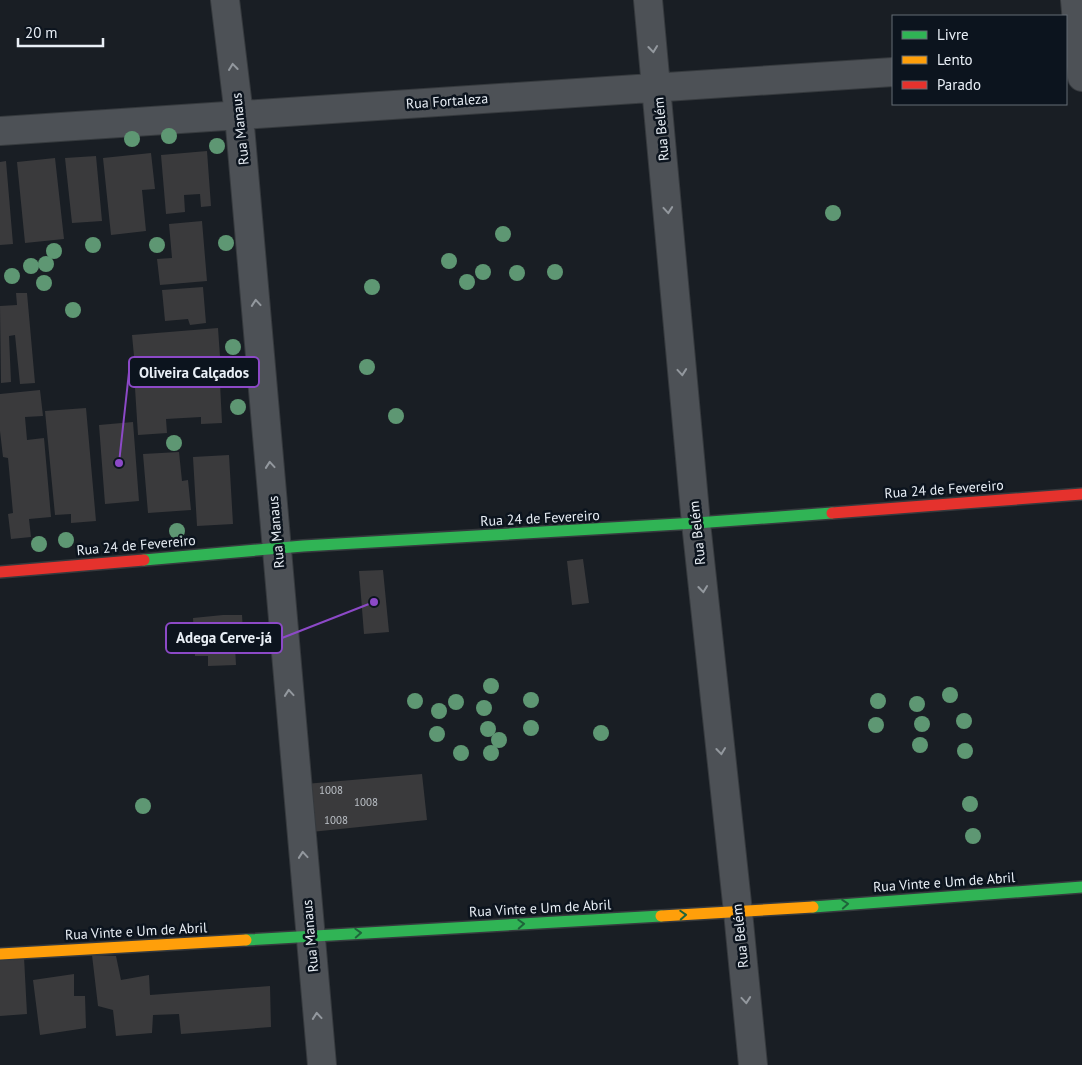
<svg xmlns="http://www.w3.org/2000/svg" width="1082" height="1065" font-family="'PT Sans',sans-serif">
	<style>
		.building { fill: #3a3a3c }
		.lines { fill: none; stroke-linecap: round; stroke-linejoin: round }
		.street-casing { stroke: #363a3e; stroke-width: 30 }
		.fast-casing { stroke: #363a3e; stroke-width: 14 }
		.slow-casing { stroke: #363a3e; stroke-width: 14 }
		.jam-casing { stroke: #363a3e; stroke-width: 14 }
		.street { stroke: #4d5156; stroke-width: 28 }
		.fast { stroke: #30b455; stroke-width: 11 }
		.slow { stroke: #ff9f0a; stroke-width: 11 }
		.jam { stroke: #e5322d; stroke-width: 11 }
		.tree { fill: #5e9773 }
		.oneway { stroke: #93989e }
		.oneway2 { stroke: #1e643a }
		.labels { text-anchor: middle; stroke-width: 5; stroke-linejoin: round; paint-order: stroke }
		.number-label { font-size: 11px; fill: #bdc2c8 }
		.street-label { font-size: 14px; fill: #e9eff6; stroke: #0c141e }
		.leader { fill: none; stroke: #8c49c7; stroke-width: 2 }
		.callout-dot { fill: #8c49c7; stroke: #0c141e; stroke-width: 2 }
		.callout { fill: #0c141e; stroke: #8c49c7; stroke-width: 2 }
		.callout-label { font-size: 15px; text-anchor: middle; font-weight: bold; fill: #e9eff6 }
	</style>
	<rect width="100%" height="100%" fill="#191e24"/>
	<path class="building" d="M207,151L211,206L201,207L200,194L184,195L185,212L166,214L161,155Z
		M151,153L155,189L142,190L146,231L111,235L103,158Z
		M96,156L102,221L72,223L65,158Z
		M55,158L64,239L25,243L17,162Z
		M6,161L13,244L0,245V162Z
		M202,221L207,281L160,285L157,259L172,258L169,224Z
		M203,287L206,323L190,325L188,319L165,321L162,290Z
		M16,293H27L35,383L20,384L15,335L9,336L11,382L1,383L0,306L17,305Z
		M218,328L221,371L136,377L132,335Z
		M220,383L222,423L201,424V417L166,419L167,433L138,435L135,388Z
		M40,390L43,416L25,417L27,440L44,438L51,517L29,519L31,537L11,539L8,514L13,513L8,458L3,457L0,431V394Z
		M86,408L96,521L71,523V514L55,515L45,411Z
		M133,422L139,501L105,504L99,425Z
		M179,452L182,481L188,480L191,510L148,513L143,454Z
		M229,455L233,524L197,526L193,457Z
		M583,559L589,603L572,605L567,561Z
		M383,570L389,632L364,634L359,571Z
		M223,615H242L244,647H235L236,665L208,666V656H195L193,618Z
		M422,774L427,820L311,832L305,784Z
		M92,955L116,956L121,980L149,975L150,995L270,986L271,1027L181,1034L179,1014L153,1015L152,1033L116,1036L113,1010L98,1006Z
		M24,957L27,1014L0,1016V958Z
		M74,974V996H85L86,1028L40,1035L33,980Z"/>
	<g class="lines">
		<defs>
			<path id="street" d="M225,0L239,115L322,1065
				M648,0L696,523L738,912L753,1065
				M1075,0L1082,77
				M0,131L893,72"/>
			<path id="fast" d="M144,560L303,546L696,523L832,513
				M813,907L1082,887
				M246,940L661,916"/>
			<path id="slow" d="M661,916L813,907
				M0,954L246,940"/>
			<path id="jam" d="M832,513L1082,494
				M0,572L144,560"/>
		</defs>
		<use href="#street" class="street-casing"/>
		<use href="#fast" class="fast-casing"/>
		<use href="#slow" class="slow-casing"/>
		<use href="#jam" class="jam-casing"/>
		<use href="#street" class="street"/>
		<use href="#fast" class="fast"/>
		<use href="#slow" class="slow"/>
		<use href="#jam" class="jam"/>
	</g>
	<g class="tree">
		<circle cx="169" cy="136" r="8"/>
		<circle cx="132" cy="139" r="8"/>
		<circle cx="217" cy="146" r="8"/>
		<circle cx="833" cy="213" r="8"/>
		<circle cx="503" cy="234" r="8"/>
		<circle cx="226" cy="243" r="8"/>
		<circle cx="93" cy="245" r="8"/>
		<circle cx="157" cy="245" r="8"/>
		<circle cx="54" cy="251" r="8"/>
		<circle cx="449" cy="261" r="8"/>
		<circle cx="46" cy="264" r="8"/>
		<circle cx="31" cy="266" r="8"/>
		<circle cx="483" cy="272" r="8"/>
		<circle cx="555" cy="272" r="8"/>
		<circle cx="517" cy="273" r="8"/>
		<circle cx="12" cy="276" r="8"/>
		<circle cx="467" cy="282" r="8"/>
		<circle cx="44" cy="283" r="8"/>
		<circle cx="372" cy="287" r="8"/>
		<circle cx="73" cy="310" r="8"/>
		<circle cx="233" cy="347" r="8"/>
		<circle cx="367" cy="367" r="8"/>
		<circle cx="237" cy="380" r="8"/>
		<circle cx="238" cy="407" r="8"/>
		<circle cx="396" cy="416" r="8"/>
		<circle cx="174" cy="443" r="8"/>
		<circle cx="177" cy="531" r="8"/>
		<circle cx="66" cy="540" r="8"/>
		<circle cx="39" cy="544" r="8"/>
		<circle cx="491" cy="686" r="8"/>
		<circle cx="950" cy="695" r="8"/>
		<circle cx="531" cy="700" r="8"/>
		<circle cx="415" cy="701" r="8"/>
		<circle cx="878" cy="701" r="8"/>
		<circle cx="456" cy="702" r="8"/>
		<circle cx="917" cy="704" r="8"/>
		<circle cx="484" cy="708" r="8"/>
		<circle cx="439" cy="711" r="8"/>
		<circle cx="964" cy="721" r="8"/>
		<circle cx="922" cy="724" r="8"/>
		<circle cx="876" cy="725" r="8"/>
		<circle cx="531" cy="728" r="8"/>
		<circle cx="488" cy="729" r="8"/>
		<circle cx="601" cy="733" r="8"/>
		<circle cx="437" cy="734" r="8"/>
		<circle cx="499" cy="740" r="8"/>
		<circle cx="920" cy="745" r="8"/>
		<circle cx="965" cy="751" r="8"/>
		<circle cx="461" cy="753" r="8"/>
		<circle cx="491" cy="753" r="8"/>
		<circle cx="970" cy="804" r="8"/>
		<circle cx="143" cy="806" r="8"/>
		<circle cx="973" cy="836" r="8"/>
	</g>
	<defs><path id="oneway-chevron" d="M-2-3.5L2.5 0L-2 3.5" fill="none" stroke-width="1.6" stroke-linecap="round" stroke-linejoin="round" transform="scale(1.25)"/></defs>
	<g class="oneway">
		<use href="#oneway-chevron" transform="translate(653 49) rotate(84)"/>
		<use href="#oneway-chevron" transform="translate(233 67) rotate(-97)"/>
		<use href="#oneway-chevron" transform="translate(668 210) rotate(85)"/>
		<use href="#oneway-chevron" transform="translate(256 303) rotate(-95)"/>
		<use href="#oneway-chevron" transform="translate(682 372) rotate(85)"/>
		<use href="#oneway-chevron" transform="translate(270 465) rotate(-95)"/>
		<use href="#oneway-chevron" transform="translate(703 589) rotate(84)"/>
		<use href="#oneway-chevron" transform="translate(289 693) rotate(-95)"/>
		<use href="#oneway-chevron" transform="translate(721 751) rotate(84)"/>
		<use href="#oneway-chevron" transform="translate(303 855) rotate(-95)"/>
		<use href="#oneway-chevron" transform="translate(746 1000) rotate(85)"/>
		<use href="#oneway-chevron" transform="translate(317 1016) rotate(-95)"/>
	</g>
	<g class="oneway2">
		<use href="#oneway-chevron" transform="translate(845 904) rotate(-4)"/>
		<use href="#oneway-chevron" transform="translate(683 915) rotate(-3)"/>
		<use href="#oneway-chevron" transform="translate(521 924) rotate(-3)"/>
		<use href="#oneway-chevron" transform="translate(358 933) rotate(-3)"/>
	</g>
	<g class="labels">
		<g class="number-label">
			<text x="331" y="794">1008</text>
			<text x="366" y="806">1008</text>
			<text x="336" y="824">1008</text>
		</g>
		<g class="street-label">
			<text transform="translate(447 101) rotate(-4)" y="5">Rua Fortaleza</text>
			<text transform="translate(240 129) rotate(-96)" y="5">Rua Manaus</text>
			<text transform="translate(661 129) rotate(-95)" y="5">Rua Belém</text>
			<text transform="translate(944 489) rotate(-4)" y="5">Rua 24 de Fevereiro</text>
			<text transform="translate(540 518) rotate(-3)" y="5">Rua 24 de Fevereiro</text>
			<text transform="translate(276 532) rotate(-95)" y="5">Rua Manaus</text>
			<text transform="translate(697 533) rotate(-96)" y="5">Rua Belém</text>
			<text transform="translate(136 545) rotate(-5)" y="5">Rua 24 de Fevereiro</text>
			<text transform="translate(944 882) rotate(-4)" y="5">Rua Vinte e Um de Abril</text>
			<text transform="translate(540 908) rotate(-3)" y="5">Rua Vinte e Um de Abril</text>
			<text transform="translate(136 931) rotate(-3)" y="5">Rua Vinte e Um de Abril</text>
			<text transform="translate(310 936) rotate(-95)" y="5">Rua Manaus</text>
			<text transform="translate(740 936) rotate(-96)" y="5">Rua Belém</text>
		</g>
	</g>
	<path class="leader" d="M119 463L129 372M374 602L282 638"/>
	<g class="callout-dot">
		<circle cx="119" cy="463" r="5"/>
		<circle cx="374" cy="602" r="5"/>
	</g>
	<g class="callout">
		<rect x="129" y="357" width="130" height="30" rx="5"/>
		<rect x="166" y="623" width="116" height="30" rx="5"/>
	</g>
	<g class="callout-label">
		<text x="194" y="378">Oliveira Calçados</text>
		<text x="224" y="643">Adega Cerve-já</text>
	</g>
	<rect x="892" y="15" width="175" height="90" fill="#0c141e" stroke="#646c74"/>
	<rect x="902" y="31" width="25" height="8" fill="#30b455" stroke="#646c74"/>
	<text x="937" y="40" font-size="15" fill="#e9eff6">Livre</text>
	<rect x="902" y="56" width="25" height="8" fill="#ff9f0a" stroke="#646c74"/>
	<text x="937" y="65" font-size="15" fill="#e9eff6">Lento</text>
	<rect x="902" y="81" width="25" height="8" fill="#e5322d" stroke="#646c74"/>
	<text x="937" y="90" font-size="15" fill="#e9eff6">Parado</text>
	<path d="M18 38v8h85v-8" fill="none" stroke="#e9eff6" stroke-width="2.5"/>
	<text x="25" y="38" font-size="15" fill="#e9eff6" stroke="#0c141e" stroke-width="4" paint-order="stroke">20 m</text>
</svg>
